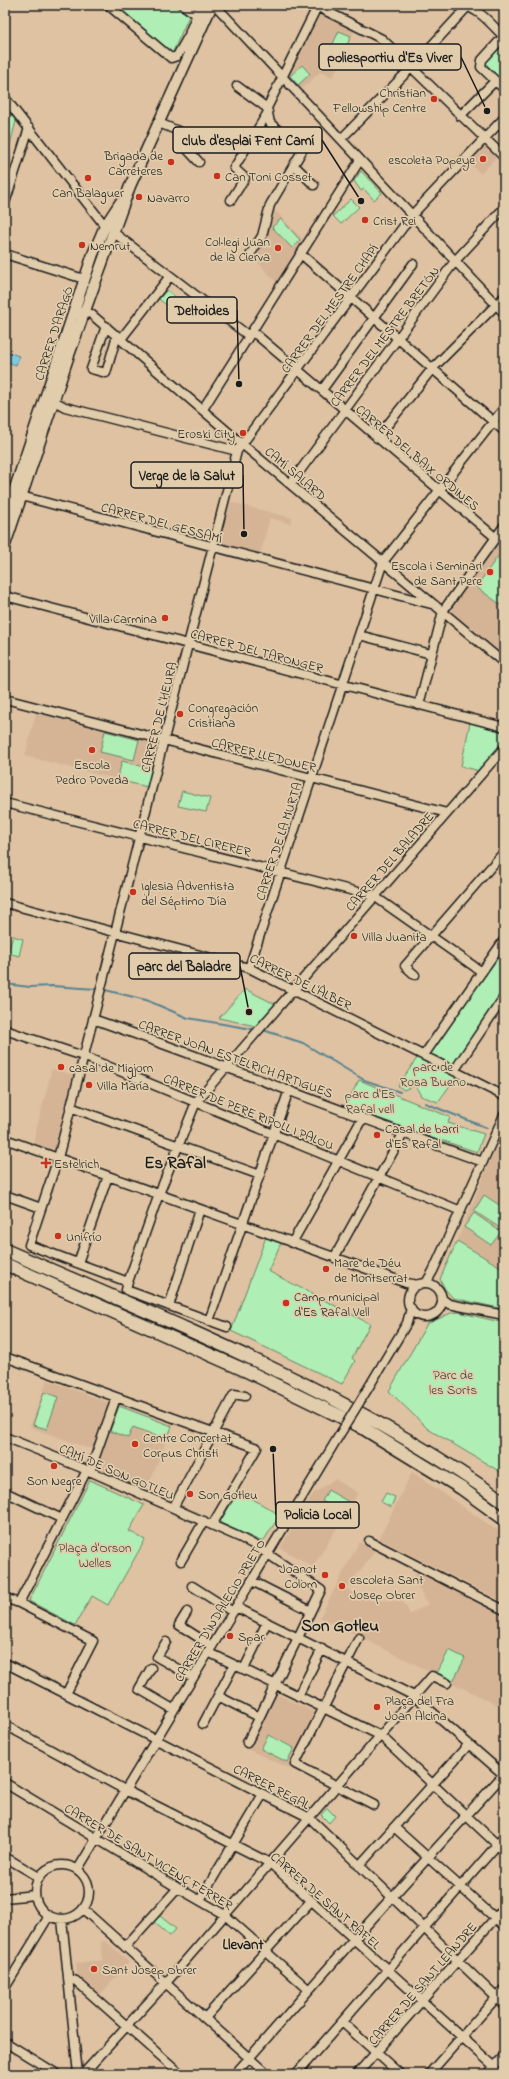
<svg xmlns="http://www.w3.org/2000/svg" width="509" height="2079" font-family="'Indie Flower',sans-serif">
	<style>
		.built { fill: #d5b496 }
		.green { fill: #afeeb5; stroke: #668568 }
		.water { fill: #7fcadf; stroke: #578491 }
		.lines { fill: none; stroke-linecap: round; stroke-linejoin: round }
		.stream { stroke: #578491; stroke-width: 2 }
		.minor-casing { stroke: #1c1c1c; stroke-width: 11 }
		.major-casing { stroke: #1c1c1c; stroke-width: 13 }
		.highway-casing { stroke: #1c1c1c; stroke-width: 15 }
		.minor { stroke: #e1cdac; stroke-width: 8 }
		.major { stroke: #e1cdac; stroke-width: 10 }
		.highway { stroke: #e1cdac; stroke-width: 12 }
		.minor-bridge-casing { stroke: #1c1c1c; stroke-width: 11; stroke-linecap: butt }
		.minor-bridge { stroke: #e1cdac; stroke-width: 8 }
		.poi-dot { fill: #c8321e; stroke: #e1cdac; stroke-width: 1.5 }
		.labels { text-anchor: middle; stroke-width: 3.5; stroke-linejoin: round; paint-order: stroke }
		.poi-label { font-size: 13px; fill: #1c1c1c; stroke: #e1cdac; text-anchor: start }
		.street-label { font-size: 13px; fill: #1c1c1c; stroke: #e1cdac }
		.park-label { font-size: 13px; fill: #323c33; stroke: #e1cdac }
		.quarter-label { font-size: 15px; font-weight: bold; fill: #1c1c1c; stroke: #e1cdac }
		.district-label { font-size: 17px; font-weight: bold; fill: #1c1c1c; stroke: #e1cdac }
		.leader { fill: none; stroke: #1c1c1c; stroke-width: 1.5 }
		.callout-dot { fill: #1c1c1c; stroke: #e1cdac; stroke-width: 1.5 }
		.callout { fill: #e1cdac; stroke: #1c1c1c; stroke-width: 1.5 }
		.callout-label { font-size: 14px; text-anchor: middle; font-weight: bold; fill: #1c1c1c }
	</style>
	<rect width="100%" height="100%" fill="#dfc2a2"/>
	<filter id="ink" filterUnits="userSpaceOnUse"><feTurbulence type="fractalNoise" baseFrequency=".025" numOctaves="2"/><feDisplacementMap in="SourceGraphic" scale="8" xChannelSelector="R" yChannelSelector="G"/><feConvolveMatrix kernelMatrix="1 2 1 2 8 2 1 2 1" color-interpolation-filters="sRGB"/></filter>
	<g filter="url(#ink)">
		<path class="built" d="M318,13L355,29L333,77L320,72L301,90L288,77Z
			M483,146H487L497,156L481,174L468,162Z
			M271,206L305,242L278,284L251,255Z
			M230,502L292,518L291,524L270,518L260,555L219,544Z
			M504,533V659L448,611Z
			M36,712L159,744L148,787L25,756Z
			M52,1069L74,1075L55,1150L33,1143Z
			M495,1149L504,1154V1269L457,1241Z
			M47,1380L110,1403L93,1450L30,1427Z
			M119,1406L172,1426L147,1490L99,1471L97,1466Z
			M412,1472L504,1535V1602L379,1539Z
			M335,1479L358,1493L313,1567L280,1548L313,1494Z
			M359,1542L376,1550L346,1589L369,1600L403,1601L410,1614L428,1604L414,1580L417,1570L504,1614V1699L497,1705L320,1617Z
			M275,1693L316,1713L289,1768L247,1749Z
			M106,1941L129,1962L99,1996L77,1976L76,1963L103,1960L101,1942Z"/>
		<path class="green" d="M116,5H174L189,16L171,56Z
			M339,31L351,36L341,58L329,52Z
			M504,42V79L503,81L487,65L486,61Z
			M302,65L310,74L298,85L290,76Z
			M5,107L16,121L5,164Z
			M361,171L382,193L374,200L364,189L361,191L354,181Z
			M351,199L359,207L341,224L333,216Z
			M281,219L300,240L292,248L272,227Z
			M167,290L178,299L170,308L159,299Z
			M504,548V607L476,587Z
			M471,718L504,727V748L483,772L461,766Z
			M105,731L139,740L134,760L100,752Z
			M122,761L152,769L148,787L117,780Z
			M182,791L210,798L206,812L178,806Z
			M13,936L23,939L19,956L8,953Z
			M504,940V997L454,1071L456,1077L438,1102L421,1096L415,1085L404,1090L398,1086L417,1058L424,1055Z
			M245,989L279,1006L260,1027L219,1018Z
			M359,1080L450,1117L448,1123L484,1134L477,1152L441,1140L440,1141L345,1106Z
			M484,1195L504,1208L503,1230L474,1211Z
			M474,1213L501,1232L491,1245L464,1227Z
			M266,1237L281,1243L268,1271L370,1324L352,1358L355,1361L342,1384L231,1331Z
			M457,1241L504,1269V1309L453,1298L445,1289L440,1279Z
			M458,1312L504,1323V1474L428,1429L389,1391L427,1324L451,1313Z
			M44,1392L58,1397L47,1429L33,1425Z
			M119,1406L172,1426L167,1440L133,1427L128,1438L110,1431Z
			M90,1480L144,1505L129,1531L145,1540L108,1605L92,1596L75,1625L29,1601Z
			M328,1490L349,1502L343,1513L322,1501Z
			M239,1491L280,1515L264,1540L260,1541L221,1523V1520Z
			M386,1493L395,1497L391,1507L381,1502Z
			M449,1650L465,1658L453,1681L437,1673Z
			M268,1735L294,1748L287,1762L261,1749Z
			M327,1808L335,1816L329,1823L321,1815Z
			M160,1916L176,1929L170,1936L154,1922Z"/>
		<path class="water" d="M5,351L19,356L16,365L5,361Z"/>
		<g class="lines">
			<path class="stream" d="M5,984L30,987L52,986L96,989
				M105,990L146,1000L188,1018L252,1029
				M263,1030L303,1043L364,1080L400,1092
				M425,1103L487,1128"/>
			<defs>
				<path id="minor" d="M108,5L171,58L177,56L189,35
					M183,5L197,15
					M215,5L504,313
					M314,5L382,39L504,157
					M461,5C479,8 491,24 504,37
					M504,36L482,60L481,67L504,89
					M237,86L267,108
					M5,98L105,226
					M460,116L495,81
					M159,123L188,135L184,146L199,162
					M341,139L411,68L469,5
					M294,165L314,185
					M231,200L245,178L234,168L268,112
					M5,203L29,128
					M113,232L249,336
					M251,253L262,236L270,205L302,151L270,123L267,108L318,5
					M5,254L84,279
					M301,254L504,431
					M72,316L83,311L91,314L242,444L504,663
					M106,326L91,369L106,373L117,335
					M252,331L496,538
					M121,339L170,276
					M322,390L413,264
					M54,401L65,407L237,451
					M203,409L360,160
					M377,438L432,369L504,297
					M291,483L455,261L504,208
					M21,496L435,605
					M5,596L504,727
					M359,635L431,654
					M5,699L447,813
					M419,705L443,611L504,526
					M5,803L374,896L482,972
					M5,903L249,968L504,1096
					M249,968L383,562L504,408
					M415,975L405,966L504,852
					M93,1019C224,1065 353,1116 483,1162
					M5,1030L83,1056L461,1211
					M424,1055L504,940
					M454,1071L504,997
					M70,1107L260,1175
					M5,1139L406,1283L418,1285
					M5,1195L41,1208
					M292,1243L362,1119
					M334,1258L403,1134
					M78,1263L108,1176
					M128,1282L159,1194L196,1102L504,748
					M426,1283L433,1271L504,1115
					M408 1300a17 17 0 1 1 34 0a17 17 0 1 1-34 0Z
					M442,1299L449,1304L504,1315
					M169,1306L200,1209
					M209,1321L289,1090
					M227,1327L126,1290L128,1282L29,1245L58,1158L237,451L412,215L504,118
					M5,1357L257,1448L212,1525
					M367,1390L407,1323L411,1308
					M5,1437L87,1470L239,1537L256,1546L321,1590L247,1743
					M90,1471L116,1398
					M5,1492L62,1519
					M173,1508L234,1394L245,1396
					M369,1541L504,1610
					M181,1561L204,1521
					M252,1581L311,1611
					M192,1586L233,1612
					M5,1598L19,1603
					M236,1607L414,1696L504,1775
					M187,1612L179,1625L212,1646
					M359,1638L295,1764L374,1805
					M166,1642L157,1657L192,1677
					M208,1652L381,1736L504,1851
					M5,1663L310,1818L504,2005
					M151,1668L139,1689L173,1709
					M244,1669L267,1622
					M66,1694L93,1641L19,1603L87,1470
					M218,1696L259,1717
					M298,1696L322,1649
					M203,1724L234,1665
					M5,1725L125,1790L270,1863L495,2067L499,2074
					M5,1783L178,1888L225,1915L309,1990
					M394,1827L504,1926
					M5,1857L39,1877
					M35 1892a27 27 0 1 1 54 0a27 27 0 1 1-54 0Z
					M359,1866L469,1744
					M78,1869L337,1439
					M5,1898L35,1895
					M200,1900L263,1794
					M83,1909L267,2074
					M62,1919L78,2074
					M125,1947L178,1888
					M68,1978L76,1981L181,2074
					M5,1988L49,1916
					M205,2018L311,1901
					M342,2022L400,2074
					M5,2042L57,2074
					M83,2074L166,1983L432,1676L447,1683
					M235,2074L353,1940L504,1774
					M296,2074L504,1837
					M357,2074L504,1908
					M429,2074L504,1989
					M488,2074L504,2056"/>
				<path id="major" d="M188,50L191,31L202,5
					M5,518L93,254L105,226L120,203
					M5,545L69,355L130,186L212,5"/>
				<path id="highway" d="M5,1250C176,1325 351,1393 504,1502
					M5,1264L249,1372L358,1425L461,1488L504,1519"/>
			</defs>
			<use href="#minor" class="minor-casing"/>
			<use href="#major" class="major-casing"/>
			<use href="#highway" class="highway-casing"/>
			<use href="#minor" class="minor"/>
			<use href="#major" class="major"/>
			<use href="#highway" class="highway"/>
			<defs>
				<path id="minor-bridge" d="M337,1439L367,1390"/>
			</defs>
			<use href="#minor-bridge" class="minor-bridge-casing"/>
			<use href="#minor-bridge" class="minor-bridge"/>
		</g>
	</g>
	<g class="poi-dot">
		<circle cx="434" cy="99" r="4"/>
		<circle cx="483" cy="159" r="4"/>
		<circle cx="171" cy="162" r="4"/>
		<circle cx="217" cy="176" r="4"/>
		<circle cx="88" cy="178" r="4"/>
		<circle cx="139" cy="197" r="4"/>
		<circle cx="365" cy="220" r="4"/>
		<circle cx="82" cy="245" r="4"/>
		<circle cx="278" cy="248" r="4"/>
		<circle cx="243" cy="433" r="4"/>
		<circle cx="490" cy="572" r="4"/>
		<circle cx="165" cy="618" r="4"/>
		<circle cx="180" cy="714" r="4"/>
		<circle cx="92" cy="750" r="4"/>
		<circle cx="133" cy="892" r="4"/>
		<circle cx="354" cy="936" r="4"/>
		<circle cx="61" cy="1067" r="4"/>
		<circle cx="89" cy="1085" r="4"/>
		<circle cx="377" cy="1135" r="4"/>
		<path d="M44 1157h4v4h4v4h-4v4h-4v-4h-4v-4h4z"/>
		<circle cx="58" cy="1236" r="4"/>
		<circle cx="326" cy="1269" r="4"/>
		<circle cx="286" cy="1303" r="4"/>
		<circle cx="135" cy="1444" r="4"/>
		<circle cx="54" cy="1466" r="4"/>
		<circle cx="190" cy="1494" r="4"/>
		<circle cx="325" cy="1575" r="4"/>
		<circle cx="342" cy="1586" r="4"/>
		<circle cx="230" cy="1636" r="4"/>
		<circle cx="377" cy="1707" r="4"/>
		<circle cx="94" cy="1969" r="4"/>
	</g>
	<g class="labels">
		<g class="poi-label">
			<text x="426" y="97" text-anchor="end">Christian<tspan x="426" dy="15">Fellowship Centre</tspan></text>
			<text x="163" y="160" text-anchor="end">Brigada de<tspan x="163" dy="15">Carreteres</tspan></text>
			<text x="475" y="164" text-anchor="end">escoleta Popeye</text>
			<text x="225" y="181">Can Toni Cosset</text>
			<text x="88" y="197" text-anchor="middle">Can Balaguer</text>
			<text x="147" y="202">Navarro</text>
			<text x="373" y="225">Crist Rei</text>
			<text x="270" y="246" text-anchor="end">Col·legi Juan<tspan x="270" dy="15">de la Cierva</tspan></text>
			<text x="90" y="250">Nemrut</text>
			<text x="235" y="438" text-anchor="end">Eroski City</text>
			<text x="482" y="570" text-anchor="end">Escola i Seminari<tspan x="482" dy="15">de Sant Pere</tspan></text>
			<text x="157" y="623" text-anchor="end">Villa Carmina</text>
			<text x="188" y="712">Congregación<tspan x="188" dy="15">Cristiana</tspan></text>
			<text x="92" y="769" text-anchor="middle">Escola<tspan x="92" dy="15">Pedro Poveda</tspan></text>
			<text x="141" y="890">Iglesia Adventista<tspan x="141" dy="15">del Séptimo Día</tspan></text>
			<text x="362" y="941">Villa Juanita</text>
			<text x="69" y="1072">casal de Migjorn</text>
			<text x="97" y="1090">Villa María</text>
			<text x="385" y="1133">Casal de barri<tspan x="385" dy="15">d'Es Rafal</tspan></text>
			<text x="54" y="1168">Estelrich</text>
			<text x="66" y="1241">Unifrío</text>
			<text x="334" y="1267">Mare de Déu<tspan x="334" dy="15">de Montserrat</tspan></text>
			<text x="294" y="1301">Camp municipal<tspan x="294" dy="15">d'Es Rafal Vell</tspan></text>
			<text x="143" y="1442">Centre Concertat<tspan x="143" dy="15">Corpus Christi</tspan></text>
			<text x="54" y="1485" text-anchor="middle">Son Negre</text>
			<text x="198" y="1499">Son Gotleu</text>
			<text x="317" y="1573" text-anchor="end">Joanot<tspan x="317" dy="15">Colom</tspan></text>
			<text x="350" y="1584">escoleta Sant<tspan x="350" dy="15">Josep Obrer</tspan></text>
			<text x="238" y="1641">Spar</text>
			<text x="385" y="1705">Plaça del Fra<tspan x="385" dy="15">Joan Alcina</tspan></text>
			<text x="102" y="1974">Sant Josep Obrer</text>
		</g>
		<g class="street-label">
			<text transform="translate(329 308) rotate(-54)" y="5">CARRER DEL MESTRE CHAPÍ</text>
			<text transform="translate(53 333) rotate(-72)" y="5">CARRER D'ARAGÓ</text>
			<text transform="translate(384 336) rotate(-53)" y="5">CARRER DEL MESTRE BRETÓN</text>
			<text transform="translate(418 457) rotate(40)" y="5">CARRER DEL BAIX ORDINES</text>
			<text transform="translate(296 473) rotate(40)" y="5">CAMÍ SALARD</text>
			<text transform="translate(162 522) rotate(15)" y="5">CARRER DEL GESSAMÍ</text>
			<text transform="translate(257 650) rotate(15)" y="5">CARRER DEL TARONGER</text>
			<text transform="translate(158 717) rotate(-76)" y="5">CARRER DE L'HEURA</text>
			<text transform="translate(264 754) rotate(14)" y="5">CARRER LLEDONER</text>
			<text transform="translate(192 837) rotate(14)" y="5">CARRER DEL CIRERER</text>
			<text transform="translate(278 841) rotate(-72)" y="5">CARRER DE LA MURTA</text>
			<text transform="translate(389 861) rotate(-49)" y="5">CARRER DEL BALADRE</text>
			<text transform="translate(301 981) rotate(26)" y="5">CARRER DE L'ÀLBER</text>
			<text transform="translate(236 1058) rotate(20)" y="5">CARRER JOAN ESTELRICH ARTIGUES</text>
			<text transform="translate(249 1111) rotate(22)" y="5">CARRER DE PERE RIPOLL I PALOU</text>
			<text transform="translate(117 1471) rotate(23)" y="5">CAMÍ DE SON GOTLEU</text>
			<text transform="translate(219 1610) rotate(-59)" y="5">CARRER D'INDALECIO PRIETO</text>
			<text transform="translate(272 1786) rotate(27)" y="5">CARRER REGAL</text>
			<text transform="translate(149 1856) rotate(31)" y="5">CARRER DE SANT VICENÇ FERRER</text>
			<text transform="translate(326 1900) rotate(41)" y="5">CARRER DE SANT RAFEL</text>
			<text transform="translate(422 1983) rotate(-49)" y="5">CARRER DE SANT LEANDRE</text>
		</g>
		<g class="park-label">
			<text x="433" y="1071">parc de<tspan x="433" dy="15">Rosa Bueno</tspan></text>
			<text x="370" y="1098">parc d'Es<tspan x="370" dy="15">Rafal vell</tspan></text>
			<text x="453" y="1379">Parc de<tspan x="453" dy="15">les Sorts</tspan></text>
			<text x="95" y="1552">Plaça d'Orson<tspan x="95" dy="15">Welles</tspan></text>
		</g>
		<g class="quarter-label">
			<text x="243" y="1949">Llevant</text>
		</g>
		<g class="district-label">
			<text x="175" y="1168">Es Rafal</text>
			<text x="340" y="1631">Son Gotleu</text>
		</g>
	</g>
	<path class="leader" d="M487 111L461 57M361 201L322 140M239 384L237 310M244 534L243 475M249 1012L240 966M273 1449L276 1515"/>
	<g class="callout-dot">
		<circle cx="487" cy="111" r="4"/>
		<circle cx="361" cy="201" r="4"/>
		<circle cx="239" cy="384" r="4"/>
		<circle cx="244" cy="534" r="4"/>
		<circle cx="249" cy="1012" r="4"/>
		<circle cx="273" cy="1449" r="4"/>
	</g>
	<g class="callout">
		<rect x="319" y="44" width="142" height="26" rx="4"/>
		<rect x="173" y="127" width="149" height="26" rx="4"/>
		<rect x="167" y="297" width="70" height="26" rx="4"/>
		<rect x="131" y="462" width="112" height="26" rx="4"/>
		<rect x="129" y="953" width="111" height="26" rx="4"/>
		<rect x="276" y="1502" width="83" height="26" rx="4"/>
	</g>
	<g class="callout-label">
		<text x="390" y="62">poliesportiu d'Es Viver</text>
		<text x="248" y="145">club d'esplai Fent Camí</text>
		<text x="202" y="315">Deltoides</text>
		<text x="187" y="480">Verge de la Salut</text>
		<text x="184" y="971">parc del Baladre</text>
		<text x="318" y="1519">Policia Local</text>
	</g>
	<rect width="509" height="2079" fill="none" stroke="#e1cdac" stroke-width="20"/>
	<rect x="10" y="10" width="489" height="2059" fill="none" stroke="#1c1c1c" stroke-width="1.5" filter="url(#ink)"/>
</svg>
